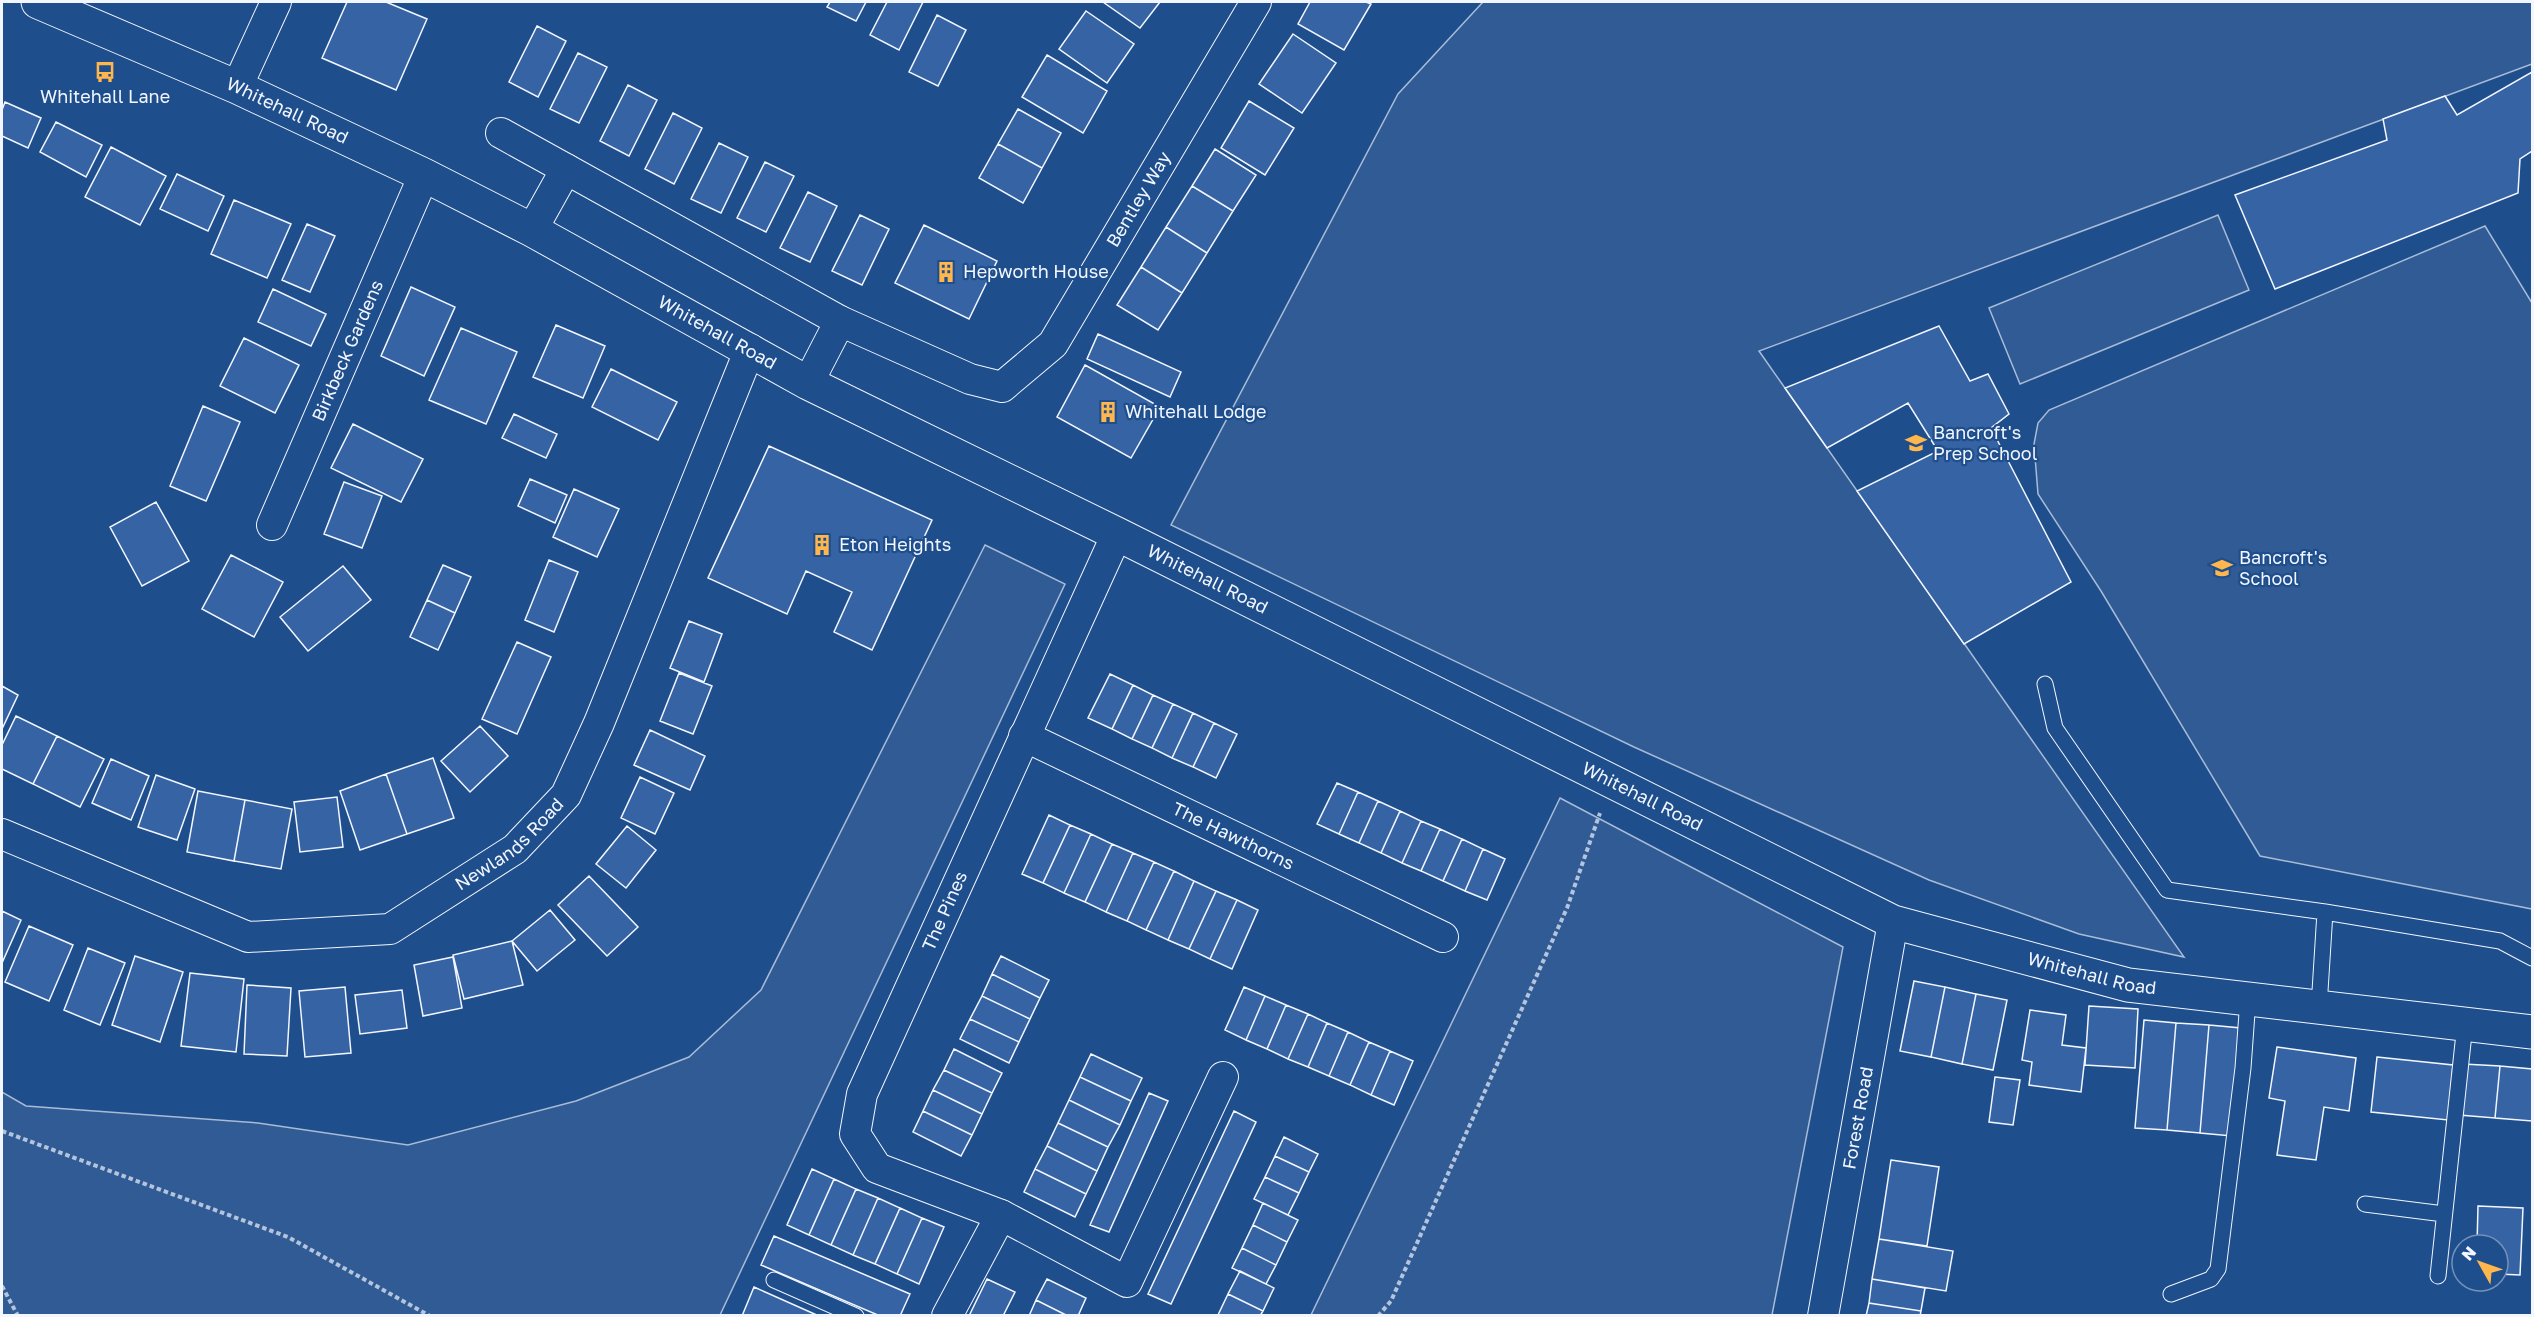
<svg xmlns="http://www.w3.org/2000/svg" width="2534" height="1317" font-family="'Golos Text',sans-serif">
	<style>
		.green { fill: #305b95; stroke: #a8bbd7; stroke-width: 1.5 }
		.building { fill: #3563a3; stroke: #f2f6ff; stroke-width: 1.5 }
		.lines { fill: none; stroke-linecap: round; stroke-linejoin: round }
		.service-casing { stroke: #f2f6ff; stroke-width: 17 }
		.minor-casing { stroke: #f2f6ff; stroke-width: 32 }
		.primary-casing { stroke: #f2f6ff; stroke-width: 35 }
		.path { stroke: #b3c4dc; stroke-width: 4; stroke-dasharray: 4.5 3; stroke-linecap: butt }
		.service { stroke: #1f4e8c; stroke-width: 15 }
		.minor { stroke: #1f4e8c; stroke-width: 30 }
		.primary { stroke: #1f4e8c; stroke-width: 33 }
		.labels { text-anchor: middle; stroke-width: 4.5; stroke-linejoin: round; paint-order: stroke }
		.poi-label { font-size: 18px; fill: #f2f6ff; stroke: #1f4e8c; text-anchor: start }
		.street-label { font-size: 18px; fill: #f2f6ff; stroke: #1f4e8c }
	</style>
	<rect width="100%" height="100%" fill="#1f4e8c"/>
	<path class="green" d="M1483,2H2532V64L1759,351L2184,957L2079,934L1929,880L1634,747L1171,525L1398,94Z
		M2218,215L2249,290L2020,384L1989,308Z
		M2485,226L2532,303V909L2260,856L2101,591L2038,494L2034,444L2038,423L2049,410Z
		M985,545L1065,584L720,1315H2V1092L26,1106L258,1123L408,1145L576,1101L689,1057L761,990Z
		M1560,798L1843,947L1772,1315H1311Z"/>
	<path class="building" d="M347,2H386L427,19L396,90L322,58Z
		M830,2H866L856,21L827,7Z
		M887,2H923L899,50L870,35Z
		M1103,2H1160L1140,28Z
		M1310,2H1366L1371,4L1344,50L1298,24Z
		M1086,11L1134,44L1107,83L1059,49Z
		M937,15L966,30L938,86L909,72Z
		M537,26L566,41L538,97L509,82Z
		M1293,34L1336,63L1302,113L1259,84Z
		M578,53L607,67L579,123L550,109Z
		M1047,55L1107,91L1083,133L1022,97Z
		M2532,72V151L2520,159L2518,193L2275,289L2235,195L2387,140L2383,119L2445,96L2457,115Z
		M628,85L657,100L629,156L600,141Z
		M1249,101L1294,128L1265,175L1221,148Z
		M5,102L41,118L28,148L2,136V110Z
		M1018,109L1061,133L1042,168L998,144Z
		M673,113L702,128L674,184L645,169Z
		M56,122L102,145L86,177L40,152Z
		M719,143L748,157L721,213L691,199Z
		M998,144L1042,168L1023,203L979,178Z
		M111,147L166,176L140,225L85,197Z
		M1215,149L1256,175L1233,211L1192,186Z
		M765,162L794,176L766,232L737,218Z
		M177,174L224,196L208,231L160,209Z
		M1192,186L1233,211L1207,253L1166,227Z
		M808,192L837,206L810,262L780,248Z
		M234,200L291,224L267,278L211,254Z
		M860,215L889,229L862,285L832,271Z
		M307,224L335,236L310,292L282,280Z
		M924,225L997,261L969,319L895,283Z
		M1166,227L1207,253L1182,293L1141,267Z
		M1141,267L1182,293L1158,330L1117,305Z
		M411,287L455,307L424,376L381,356Z
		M273,289L326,314L311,346L258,322Z
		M556,325L605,346L583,398L533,377Z
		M1939,326L1970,381L1988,374L2009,414L1991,428L2071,582L1964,644L1857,491L1938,451L1908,403L1827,448L1785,388Z
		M461,328L517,352L486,424L429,400Z
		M1098,334L1181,372L1170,397L1087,359Z
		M244,338L299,365L275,413L220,386Z
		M1085,365L1160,407L1131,458L1057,417Z
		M611,369L677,402L658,440L592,407Z
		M203,406L240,422L206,501L170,486Z
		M514,414L557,434L546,458L502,438Z
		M353,424L423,459L401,502L331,468Z
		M769,446L932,520L872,650L834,632L852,592L806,571L787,614L708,578Z
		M530,479L567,495L555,523L518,506Z
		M344,482L382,496L362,548L324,534Z
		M574,489L619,509L597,557L553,537Z
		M156,502L189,561L142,586L110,527Z
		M231,555L283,582L254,637L202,609Z
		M549,560L578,572L554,632L525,620Z
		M443,565L471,577L455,613L427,600Z
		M343,566L371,600L308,651L280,617Z
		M427,600L455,613L438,650L410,637Z
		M689,621L722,634L704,682L670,668Z
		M517,642L551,657L517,734L482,719Z
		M679,673L712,686L693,734L660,721Z
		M1110,674L1133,685L1112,729L1088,718Z
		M1133,685L1153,695L1132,739L1112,729Z
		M2,686L18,695L2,729Z
		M1153,695L1173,704L1152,748L1132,739Z
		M1173,704L1193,713L1172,758L1152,748Z
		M1193,713L1214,723L1193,767L1172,758Z
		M16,716L57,736L33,784L2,769V745Z
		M1214,723L1237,734L1216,778L1193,767Z
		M480,726L508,756L470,792L441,761Z
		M650,730L705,756L690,790L634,765Z
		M57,736L104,759L80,807L33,784Z
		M433,758L454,818L407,834L386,774Z
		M111,759L149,776L131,820L92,803Z
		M386,774L407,834L360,850L340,791Z
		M156,775L195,789L177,840L138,827Z
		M640,777L674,793L655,834L621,818Z
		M1337,783L1358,792L1339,834L1317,824Z
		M198,791L245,800L234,861L187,852Z
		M1358,792L1378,801L1359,843L1339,834Z
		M337,797L343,847L300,852L294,802Z
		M245,800L292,809L281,869L234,861Z
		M1378,801L1400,811L1381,853L1359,843Z
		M1400,811L1421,821L1402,863L1381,853Z
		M1049,815L1070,825L1043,883L1022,874Z
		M1421,821L1440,829L1421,871L1402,863Z
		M1070,825L1091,834L1064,893L1043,883Z
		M627,826L656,850L626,888L596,864Z
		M1440,829L1462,839L1443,881L1421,871Z
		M1091,834L1112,844L1085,902L1064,893Z
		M1462,839L1483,849L1465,891L1443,881Z
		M1112,844L1133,853L1106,912L1085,902Z
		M1483,849L1505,859L1487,900L1465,891Z
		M1133,853L1154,862L1127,921L1106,912Z
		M1154,862L1174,871L1146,930L1127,921Z
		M1174,871L1194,881L1168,940L1146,930Z
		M589,876L638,927L607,956L558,905Z
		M1194,881L1216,891L1189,949L1168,940Z
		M1216,891L1237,900L1210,959L1189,949Z
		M1237,900L1258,910L1232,969L1210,959Z
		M550,910L575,940L537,971L512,941Z
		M2,911L21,920L2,963Z
		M29,926L73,945L49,1001L5,982Z
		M512,941L523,985L464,999L453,955Z
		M88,948L125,963L100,1025L64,1010Z
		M135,956L183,972L160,1042L112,1025Z
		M1001,956L1049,980L1040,998L992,974Z
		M453,957L462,1008L423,1016L414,965Z
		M190,973L244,979L236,1052L181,1046Z
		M992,974L1040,998L1030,1019L982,996Z
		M1914,981L1945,987L1931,1057L1900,1051Z
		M247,985L291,988L287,1056L244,1054Z
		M345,987L351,1053L305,1057L299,991Z
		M1244,987L1265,996L1246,1040L1225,1030Z
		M1945,987L1976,994L1962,1064L1931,1057Z
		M402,990L407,1028L360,1034L355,995Z
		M1976,994L2007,1000L1993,1070L1962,1064Z
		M982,996L1030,1019L1019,1042L970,1019Z
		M1265,996L1286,1005L1267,1049L1246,1040Z
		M1286,1005L1308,1014L1288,1059L1267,1049Z
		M2089,1006L2138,1009L2135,1068L2085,1065Z
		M2030,1010L2066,1015L2062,1045L2086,1048L2081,1092L2029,1085L2032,1062L2022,1060Z
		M1308,1014L1327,1023L1308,1067L1288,1059Z
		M970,1019L1019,1042L1009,1063L960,1039Z
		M2144,1020L2176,1023L2167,1130L2135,1128Z
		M1327,1023L1348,1032L1329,1076L1308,1067Z
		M2176,1023L2209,1025L2200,1133L2167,1130Z
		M2209,1025L2241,1028L2232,1136L2200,1133Z
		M1348,1032L1369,1042L1350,1085L1329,1076Z
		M1369,1042L1390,1051L1371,1095L1350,1085Z
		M2277,1047L2356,1058L2349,1111L2324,1107L2316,1160L2277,1155L2285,1101L2269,1098Z
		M954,1049L1002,1073L992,1093L944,1070Z
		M1390,1051L1413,1061L1394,1105L1371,1095Z
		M1091,1054L1142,1078L1131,1101L1080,1077Z
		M2377,1057L2453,1065L2448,1120L2371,1112Z
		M2463,1064L2500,1066L2495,1118L2459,1115Z
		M2500,1066L2532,1069V1121L2495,1118Z
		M944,1070L992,1093L982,1114L933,1090Z
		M1080,1077L1131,1101L1120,1125L1069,1100Z
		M1995,1077L2020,1080L2013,1125L1989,1122Z
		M933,1090L982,1114L972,1135L923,1111Z
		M1149,1093L1168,1101L1109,1232L1090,1225Z
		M1069,1100L1120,1125L1108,1147L1058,1123Z
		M923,1111L972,1135L961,1156L913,1132Z
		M1234,1111L1256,1122L1171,1304L1148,1294Z
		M1058,1123L1108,1147L1097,1171L1047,1146Z
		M1284,1137L1318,1154L1309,1172L1275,1156Z
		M1047,1146L1097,1171L1086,1194L1035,1169Z
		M1275,1156L1309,1172L1299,1193L1265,1177Z
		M1891,1160L1939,1167L1927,1246L1879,1239Z
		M812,1169L834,1179L809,1235L787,1225Z
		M1035,1169L1086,1194L1075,1217L1024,1192Z
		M1265,1177L1299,1193L1288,1215L1254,1199Z
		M834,1179L856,1189L831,1245L809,1235Z
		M856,1189L878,1198L853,1255L831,1245Z
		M878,1198L900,1208L875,1264L853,1255Z
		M1263,1203L1298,1220L1287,1242L1253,1225Z
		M2478,1206L2523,1208L2520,1275L2498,1274V1245H2477Z
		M900,1208L922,1218L897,1274L875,1264Z
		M922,1218L944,1227L919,1284L897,1274Z
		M1253,1225L1287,1242L1276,1265L1242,1248Z
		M774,1236L910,1294L900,1316H880L761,1265Z
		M1879,1239L1953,1251L1946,1291L1872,1279Z
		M1242,1248L1276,1265L1266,1284L1232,1268Z
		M1240,1271L1274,1288L1263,1311L1228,1294Z
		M987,1279L1015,1292L1003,1316H969Z
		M1047,1279L1086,1298L1078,1316H1068L1036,1300Z
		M1872,1279L1925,1288L1921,1311L1869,1303Z
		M754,1287L819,1316H742Z
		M1228,1294L1263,1311L1260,1316L1218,1315Z
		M1036,1300L1068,1316H1029Z
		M1869,1303L1921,1311L1920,1316H1866Z"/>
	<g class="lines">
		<defs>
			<path id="service" d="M2045,684L2055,728L2167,890L2325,912L2500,941L2532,958
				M2319,1007L2325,912
				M2365,1204L2444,1214
				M2438,1276L2465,1024
				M774,1280L856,1316
				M2171,1294L2211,1279L2218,1269L2243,1068L2248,999"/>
			<g id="minor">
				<path d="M237,87L276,2"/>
				<path d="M501,133L566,169"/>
				<path d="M532,230L566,169L840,321"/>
				<path id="s1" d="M808,383L840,321L970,379L1002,387L1053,344L1256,2"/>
				<path id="s2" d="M272,525L424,175"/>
				<path d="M1117,534L862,1094L855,1134L877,1168L1001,1215L1127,1282L1223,1077"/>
				<path id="s3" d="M1024,736L1443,937"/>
				<path id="s4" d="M2,834L248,937L390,929L515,849L566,795L599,723L750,349"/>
				<path d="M947,1316L1001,1215"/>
				<path id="s5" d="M1823,1316L1893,922"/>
			</g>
			<g id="primary">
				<path id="s6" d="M38,2L237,87L424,175L532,230L808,383L1117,534L1893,922L2128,985L2532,1032"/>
			</g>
		</defs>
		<use href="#service" class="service-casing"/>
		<use href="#minor" class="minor-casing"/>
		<use href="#primary" class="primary-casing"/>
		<path class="path" d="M2,1131L288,1237L430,1316
			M2,1286L18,1316
			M1378,1316L1391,1301L1567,908L1600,813"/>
		<use href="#service" class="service"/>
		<use href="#minor" class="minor"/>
		<use href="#primary" class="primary"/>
	</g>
	<defs>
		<symbol id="bus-bare" viewBox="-9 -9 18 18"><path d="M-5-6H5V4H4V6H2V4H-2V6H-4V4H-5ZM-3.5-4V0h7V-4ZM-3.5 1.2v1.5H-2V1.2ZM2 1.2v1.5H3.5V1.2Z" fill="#ffb74d" stroke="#1f4e8c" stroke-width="2.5" paint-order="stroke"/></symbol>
		<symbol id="building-bare" viewBox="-9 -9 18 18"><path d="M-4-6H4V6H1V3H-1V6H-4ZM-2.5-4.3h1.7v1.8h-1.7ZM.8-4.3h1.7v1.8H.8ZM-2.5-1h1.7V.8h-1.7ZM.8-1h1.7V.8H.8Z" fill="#ffb74d" stroke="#1f4e8c" stroke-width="2.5" paint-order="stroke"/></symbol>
		<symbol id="school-bare" viewBox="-9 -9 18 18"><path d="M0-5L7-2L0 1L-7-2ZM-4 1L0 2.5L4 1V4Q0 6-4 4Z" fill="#ffb74d" stroke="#1f4e8c" stroke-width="2.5" paint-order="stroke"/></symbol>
	</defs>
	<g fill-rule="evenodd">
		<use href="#bus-bare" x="90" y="57" width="30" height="30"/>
		<use href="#building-bare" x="931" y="257" width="30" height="30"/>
		<use href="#building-bare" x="1093" y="397" width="30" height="30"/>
		<use href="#school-bare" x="1901" y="428" width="30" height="30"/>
		<use href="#building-bare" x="807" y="530" width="30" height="30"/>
		<use href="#school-bare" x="2207" y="553" width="30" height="30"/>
	</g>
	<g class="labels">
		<g class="poi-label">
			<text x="105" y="103" text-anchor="middle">Whitehall Lane</text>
			<text x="963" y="278">Hepworth House</text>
			<text x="1125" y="418">Whitehall Lodge</text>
			<text x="1933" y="439">Bancroft's<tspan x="1933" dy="21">Prep School</tspan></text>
			<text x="839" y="551">Eton Heights</text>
			<text x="2239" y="564">Bancroft's<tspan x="2239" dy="21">School</tspan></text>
		</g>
		<g class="street-label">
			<text dy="6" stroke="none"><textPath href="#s6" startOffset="272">Whitehall Road</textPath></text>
			<text dy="6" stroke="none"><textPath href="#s1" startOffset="480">Bentley Way</textPath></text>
			<text dy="6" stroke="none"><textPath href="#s6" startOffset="756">Whitehall Road</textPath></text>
			<text dy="6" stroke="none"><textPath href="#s2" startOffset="190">Birkbeck Gardens</textPath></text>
			<text dy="6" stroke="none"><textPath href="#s6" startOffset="1305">Whitehall Road</textPath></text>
			<text dy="6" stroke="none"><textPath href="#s6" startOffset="1791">Whitehall Road</textPath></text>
			<text dy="6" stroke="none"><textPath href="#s3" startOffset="232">The Hawthorns</textPath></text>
			<text dy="6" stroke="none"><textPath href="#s4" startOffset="556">Newlands Road</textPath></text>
			<text transform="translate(945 911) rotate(-66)" y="6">The Pines</text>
			<text dy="6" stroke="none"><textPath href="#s6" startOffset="2277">Whitehall Road</textPath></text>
			<text dy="6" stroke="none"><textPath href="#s5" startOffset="201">Forest Road</textPath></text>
		</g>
	</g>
	<rect width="2534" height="1317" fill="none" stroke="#f2f6ff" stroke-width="6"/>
	<g transform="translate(2480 1263) rotate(310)"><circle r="28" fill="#1f4e8c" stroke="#7391ba" stroke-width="1.5"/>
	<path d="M0-4.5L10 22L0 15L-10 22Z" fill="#ffb74d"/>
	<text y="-9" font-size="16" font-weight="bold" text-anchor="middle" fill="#f2f6ff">N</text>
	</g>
</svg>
